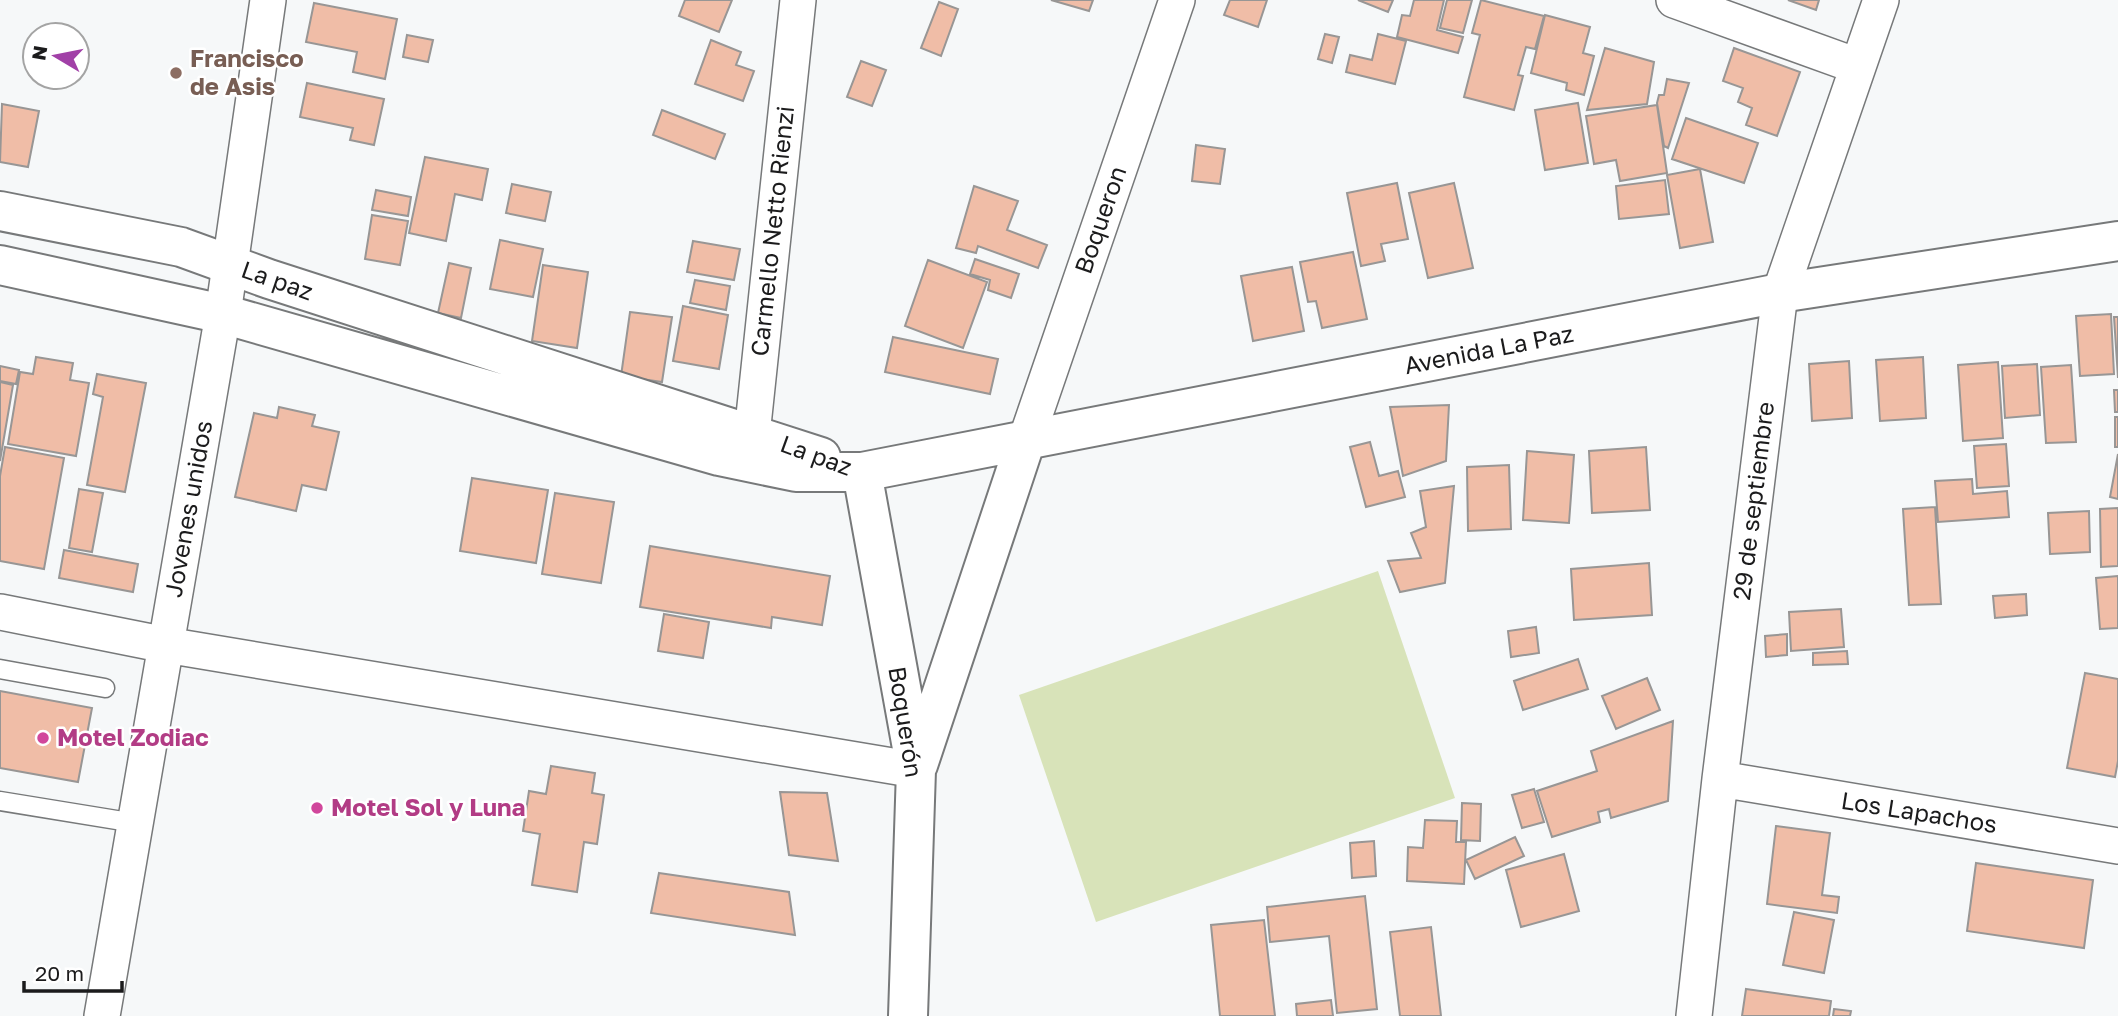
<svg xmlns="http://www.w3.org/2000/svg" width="2118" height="1016" font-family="'Golos Text',sans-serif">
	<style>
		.green { fill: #d8e3b9 }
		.building { fill: #f0bda7; stroke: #989695; stroke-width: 2 }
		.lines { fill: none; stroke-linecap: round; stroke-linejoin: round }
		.service-casing { stroke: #77797a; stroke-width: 21 }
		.minor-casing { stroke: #77797a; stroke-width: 38 }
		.tertiary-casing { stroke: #77797a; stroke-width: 42 }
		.service { stroke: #fff; stroke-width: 18 }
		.minor { stroke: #fff; stroke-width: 35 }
		.tertiary { stroke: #fff; stroke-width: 38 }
		.education-dot { fill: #8d6e63; stroke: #fff; stroke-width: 2.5 }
		.hotel-dot { fill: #d1479c; stroke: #fff; stroke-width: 2.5 }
		.labels { text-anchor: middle; stroke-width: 5; stroke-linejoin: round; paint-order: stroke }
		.education-label { font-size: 24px; font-weight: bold; fill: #785e54; stroke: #fff; text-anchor: start }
		.street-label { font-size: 24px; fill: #1b1b1c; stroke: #fff }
		.hotel-label { font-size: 24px; font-weight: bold; fill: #b23c85; stroke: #fff; text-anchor: start }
	</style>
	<rect width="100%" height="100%" fill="#f6f8f9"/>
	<path class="green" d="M1378,571L1455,798L1096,922L1019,695Z"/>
	<path class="building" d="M685,0H732L719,32L679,16Z
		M1051,0H1093L1089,11Z
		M1230,0H1267L1258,27L1224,15Z
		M1358,0H1393L1388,12Z
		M1414,0H1444L1437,30L1463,37L1458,53L1397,37L1402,15L1410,16Z
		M1447,0H1472L1463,33L1440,28Z
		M1481,0L1544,16L1535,49L1526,47L1518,75L1523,76L1514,110L1464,97L1480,35L1472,33Z
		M1788,0H1819L1816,10Z
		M939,2L958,9L941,56L921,48Z
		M314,3L397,19L385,79L353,72L357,52L306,42Z
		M1545,15L1590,27L1583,53L1594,56L1584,95L1566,90L1567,83L1531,73Z
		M1325,34L1339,37L1332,63L1318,59Z
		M1378,34L1406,41L1395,84L1346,72L1350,55L1372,60Z
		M407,35L433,40L428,62L403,57Z
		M711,40L741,52L736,65L754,71L743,101L695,84Z
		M1605,48L1654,62L1647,104L1587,110Z
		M1734,48L1800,72L1777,136L1746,125L1752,108L1738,102L1743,88L1723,81Z
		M861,61L886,70L872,106L847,97Z
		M1667,79L1689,83L1668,148L1664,146L1657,103L1659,95H1664Z
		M307,83L384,99L374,145L350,140L353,128L300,117Z
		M1578,103L1588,163L1545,170L1535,110Z
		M2,104L39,111L28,167L0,162Z
		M1657,105L1667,173L1620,181L1616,160L1594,164L1586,116Z
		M662,110L725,134L715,159L653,135Z
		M1686,118L1758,143L1744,183L1672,159Z
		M1196,145L1225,149L1220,184L1192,181Z
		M425,157L488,169L482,200L455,194L446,241L409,233Z
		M1700,169L1713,242L1680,248L1667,175Z
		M1665,180L1669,214L1619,219L1616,186Z
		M1397,183L1408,239L1381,244L1385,261L1361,266L1347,193Z
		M1454,183L1473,268L1428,278L1409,193Z
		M512,184L551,192L545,221L506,213Z
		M974,186L1018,201L1007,230L1047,245L1038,268L978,246L976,253L956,248Z
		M376,190L411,197L408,216L372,210Z
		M372,215L408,221L400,265L365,259Z
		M500,240L543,249L533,297L490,289Z
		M693,241L740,249L734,280L687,272Z
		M1353,252L1367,319L1322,328L1316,301L1308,302L1300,262Z
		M975,259L1019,274L1011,298L988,290L990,280L970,274Z
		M928,260L987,282L963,348L905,326Z
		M449,263L471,268L461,318L438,313Z
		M543,265L588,272L577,348L532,341Z
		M1292,267L1304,331L1253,341L1241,276Z
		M695,280L730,286L726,310L690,303Z
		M683,306L728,315L719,369L673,361Z
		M630,312L672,317L662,382L621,376Z
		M2111,314L2114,374L2080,376L2076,316Z
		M2114,317H2118V378Z
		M893,337L998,359L990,394L885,372Z
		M36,357L73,363L70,380L89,383L76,456L8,444L20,372L33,374Z
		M1923,357L1926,418L1880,421L1876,360Z
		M1849,361L1852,418L1812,421L1809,364Z
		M1998,362L2003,438L1963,441L1958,365Z
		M2037,364L2040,415L2005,418L2002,366Z
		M2071,365L2076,442L2046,443L2041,367Z
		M0,366L19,370L16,384L0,381Z
		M97,374L146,383L125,492L87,485L103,397L93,394Z
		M0,382L13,385L0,461Z
		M2114,390H2118V412H2115Z
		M1449,405L1446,461L1403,476L1390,407Z
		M279,407L315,415L312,426L339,432L326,490L302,485L296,511L235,497L254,413L277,418Z
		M2115,417H2118V447H2115Z
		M1370,442L1379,476L1398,471L1405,497L1366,507L1350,447Z
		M2006,444L2009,486L1977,488L1974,446Z
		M5,447L64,458L44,569L0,561V476Z
		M1646,447L1650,510L1592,513L1589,451Z
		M1527,451L1574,455L1569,523L1523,520Z
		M2118,454V499L2110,497Z
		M1509,465L1511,529L1468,531L1467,467Z
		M472,478L548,490L536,563L460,551Z
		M1972,479L1973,494L2007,491L2009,517L1938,522L1935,481Z
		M1454,486L1445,583L1400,592L1388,561L1421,558L1411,533L1426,527L1420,491Z
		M79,489L103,493L92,552L69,548Z
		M555,493L614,502L601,583L542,574Z
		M1935,507L1941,604L1909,605L1903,509Z
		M2118,508V566L2101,567L2100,509Z
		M2089,511L2090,552L2050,554L2048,513Z
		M650,546L830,576L822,625L772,617L771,628L640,607Z
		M64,550L138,564L133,592L59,578Z
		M1649,563L1652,615L1574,620L1571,569Z
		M2118,576V628L2100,629L2096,578Z
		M2026,594L2027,615L1995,618L1993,596Z
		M1841,609L1844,647L1791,651L1789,612Z
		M664,614L709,622L703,658L658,651Z
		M1536,627L1539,653L1511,657L1508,631Z
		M1787,634V655L1766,657L1765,636Z
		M1847,651L1848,664L1813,665V653Z
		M1578,659L1588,689L1523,710L1514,681Z
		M2085,673L2118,679V761L2115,777L2067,768Z
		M1647,678L1660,710L1616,729L1602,696Z
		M0,691L92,708L78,782L0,768Z
		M1673,721L1668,801L1611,818L1609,809L1598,812L1600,822L1552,837L1537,791L1597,771L1591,751Z
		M551,766L595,773L592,793L604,795L597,844L584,842L577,892L532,885L540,834L523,831L529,791L546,794Z
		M1534,789L1544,822L1522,828L1512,795Z
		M780,792L827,793L838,861L789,855Z
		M1462,803L1481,804L1480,841L1461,840Z
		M1425,820L1457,821L1456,842H1466L1464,884L1407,881L1408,847L1423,848Z
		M1776,826L1830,833L1822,895L1839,897L1837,913L1767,904Z
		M1515,837L1524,856L1475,879L1466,860Z
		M1374,841L1376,876L1352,878L1350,843Z
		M1564,854L1579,911L1521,927L1506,870Z
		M1976,863L2093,880L2084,948L1967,931Z
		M659,873L789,892L795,935L651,913Z
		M1365,896L1377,1009L1337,1013L1329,936L1270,942L1267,907Z
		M1794,912L1834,920L1824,973L1783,965Z
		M1264,920L1275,1016H1220L1211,925Z
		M1431,927L1441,1016H1400L1390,932Z
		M1746,989L1831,1001L1829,1016H1742Z
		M1331,1000L1333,1016H1297L1296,1004Z
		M1834,1009L1851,1011L1850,1016H1833Z"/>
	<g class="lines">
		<defs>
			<path id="service" d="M0,669L105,688
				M0,801L135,823"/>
			<path id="minor" d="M1674,0L1857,66
				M1026,440L1177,0
				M749,463L798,0
				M0,612L166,645L916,770
				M1720,779L2118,846
				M102,1016L223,314L268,0
				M1694,1016L1720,779L1780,293L1881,0"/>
			<path id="tertiary" d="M0,211L181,247L269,279L821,457
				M0,265L223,314L719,456L796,472H862L1780,293L2118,241
				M862,472L916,770L908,1016
				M918,765L1026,440"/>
		</defs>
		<use href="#service" class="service-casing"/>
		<use href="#minor" class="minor-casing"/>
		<use href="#tertiary" class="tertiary-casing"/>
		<use href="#service" class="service"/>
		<use href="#minor" class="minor"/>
		<use href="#tertiary" class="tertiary"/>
	</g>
	<circle class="education-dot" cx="176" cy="73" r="7"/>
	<g class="hotel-dot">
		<circle cx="43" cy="738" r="7"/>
		<circle cx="317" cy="808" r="7"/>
	</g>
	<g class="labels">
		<g class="education-label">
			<text x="190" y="67">Francisco<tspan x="190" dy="28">de Asis</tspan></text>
		</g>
		<g class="street-label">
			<text transform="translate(1101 220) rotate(-71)" y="8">Boqueron</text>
			<text transform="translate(773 231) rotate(-84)" y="8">Carmello Netto Rienzi</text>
			<text transform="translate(277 281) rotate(19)" y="8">La paz</text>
			<text transform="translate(1489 350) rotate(-11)" y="8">Avenida La Paz</text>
			<text transform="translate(816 456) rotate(20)" y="8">La paz</text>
			<text transform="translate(1754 501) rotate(-83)" y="8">29 de septiembre</text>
			<text transform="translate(189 509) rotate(-80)" y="8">Jovenes unidos</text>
			<text transform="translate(905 722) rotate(81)" y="8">Boquerón</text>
			<text transform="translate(1919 813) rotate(9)" y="8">Los Lapachos</text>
		</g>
		<g class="hotel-label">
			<text x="57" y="746">Motel Zodiac</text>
			<text x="331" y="816">Motel Sol y Luna</text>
		</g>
	</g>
	<g transform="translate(56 56) rotate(280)"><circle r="33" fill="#ffffff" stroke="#a4a4a4" stroke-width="2"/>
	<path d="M0-5L12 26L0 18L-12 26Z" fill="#a140a7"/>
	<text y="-10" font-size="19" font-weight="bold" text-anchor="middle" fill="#1b1b1c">N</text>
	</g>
	<path d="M24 981v10h98v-10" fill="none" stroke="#1b1b1c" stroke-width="3.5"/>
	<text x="35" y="981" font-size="21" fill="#1b1b1c" stroke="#ffffff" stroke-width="5" paint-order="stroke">20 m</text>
</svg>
